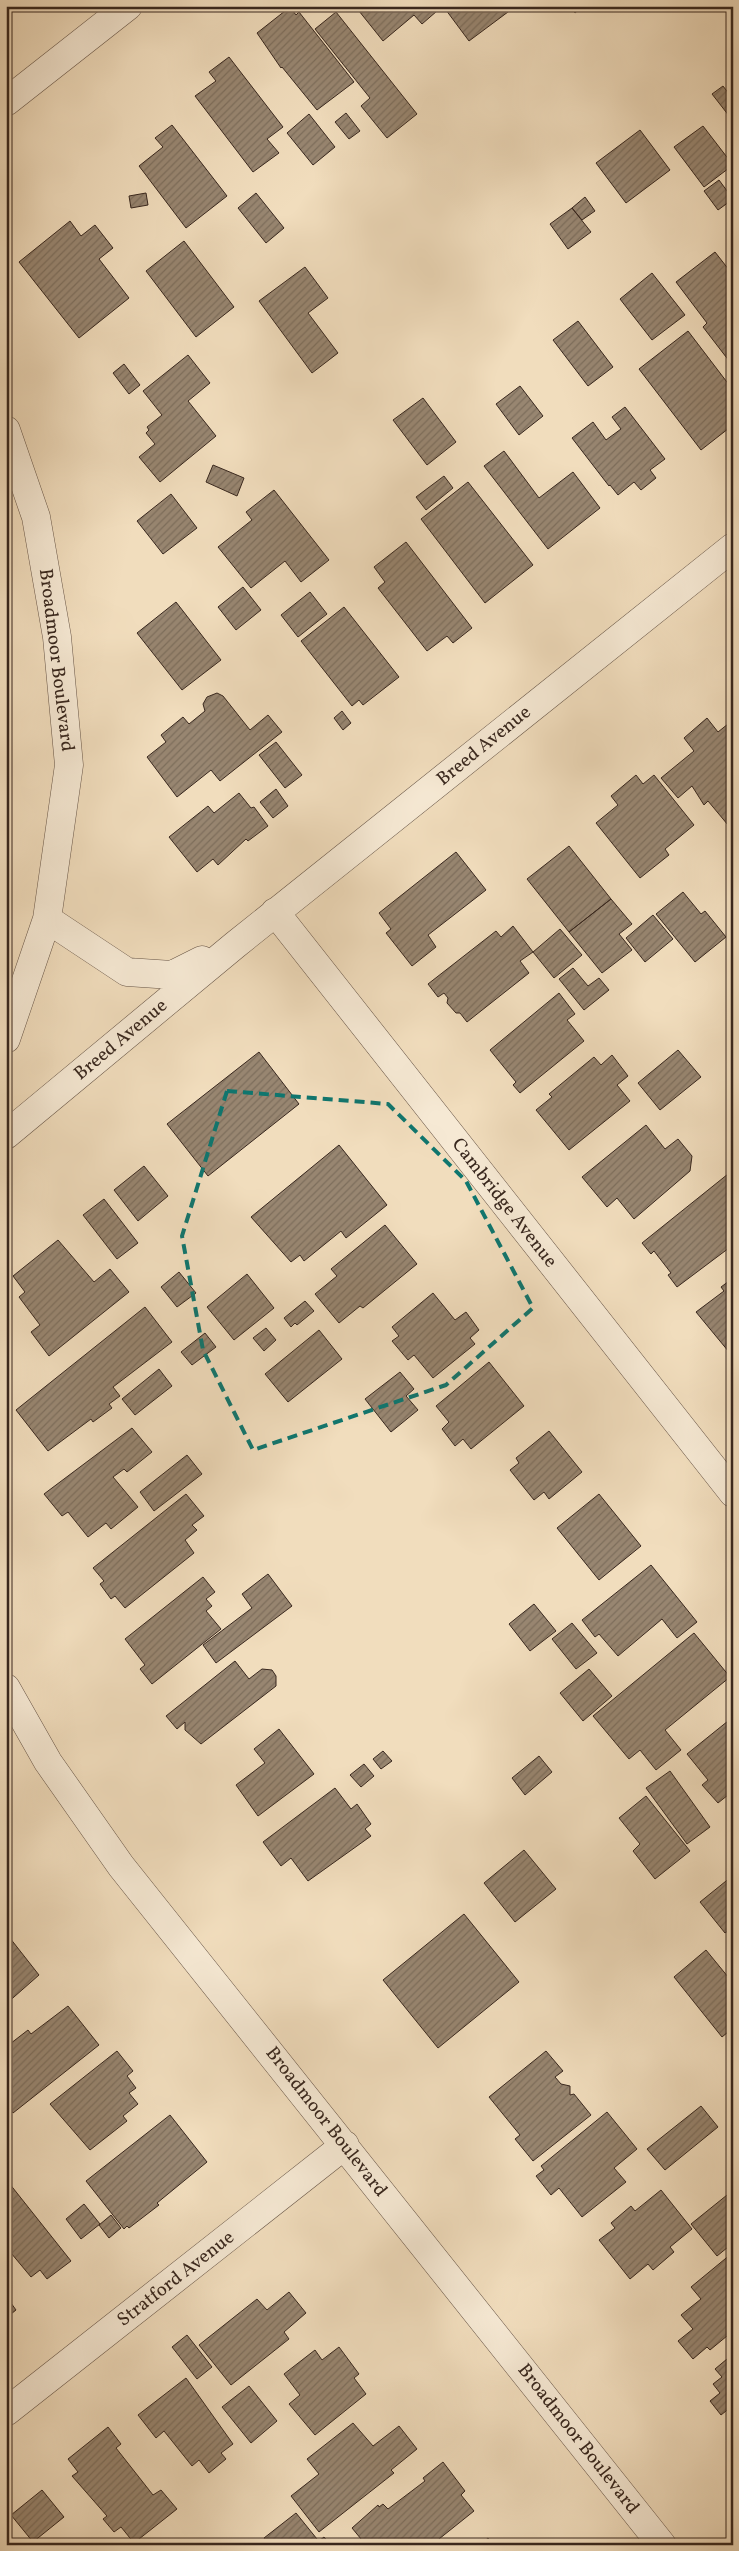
<svg xmlns="http://www.w3.org/2000/svg" width="739" height="2551" font-family="Vollkorn,serif">
<defs>
<pattern id="building-hatch" width="6" height="6" patternUnits="userSpaceOnUse" patternTransform="scale(1.25)"><rect width="6" height="6" fill="#988671"/><path d="M-1 1l2-2M0 6l6-6M5 7l2-2" fill="none" stroke="#7d6e5c"/></pattern>
</defs>
<rect width="100%" height="100%" fill="#f1ddbd"/>
<filter id="stains"><feTurbulence type="fractalNoise" baseFrequency=".004" numOctaves="4"/><feColorMatrix values="0 0 0 0 .2 0 0 0 0 .09 0 0 0 0 .02 0 0 0 .5 -.17"/></filter>
<radialGradient id="worn" r=".72"><stop offset=".6" stop-color="#630" stop-opacity="0"/><stop offset="1" stop-color="#630" stop-opacity=".3"/></radialGradient>
<!-- building -->
<path fill="url(#building-hatch)" stroke="#38271e" d="M355,6H434L437,11L422,24L414,15L383,41Z
M443,6H516L469,41Z
M570,6H583L575,13Z
M290,7L296,15L299,12L354,82L317,110L282,67L281,68L257,33Z
M336,12L417,114L387,138L361,106L370,98L315,29Z
M229,57L283,127L267,139L279,153L253,172L195,96L216,81L209,72Z
M723,86L733,99V121L712,94Z
M346,113L360,131L349,139L335,122Z
M309,114L335,147L313,165L287,133Z
M172,125L227,196L186,228L139,166L163,147L155,138Z
M703,126L733,165L704,187L674,147Z
M640,130L670,170L626,203L596,163Z
M719,180L733,199L718,210L704,191Z
M146,193L148,205L131,208L129,196Z
M256,193L284,228L266,243L238,208Z
M585,197L595,211L582,220L572,208Z
M572,208L591,232L568,249L550,224Z
M70,221L81,236L95,225L113,248L99,259L129,298L79,338L19,262Z
M184,241L234,307L196,337L146,271Z
M715,252L733,275V366L703,327L707,323L676,282Z
M305,267L328,298L308,313L338,353L312,373L259,301Z
M652,273L685,315L652,340L620,299Z
M578,321L613,367L588,386L553,340Z
M688,331L733,390V425L701,450L639,369Z
M188,355L210,383L188,401L216,436L160,482L139,457L155,444L146,433L149,430L147,427L162,415L143,391Z
M124,364L140,385L129,394L113,373Z
M520,386L543,416L519,435L496,404Z
M423,398L456,442L427,465L393,420Z
M625,407L665,459L650,470L656,478L641,490L634,482L618,495L610,485L609,486L572,438L593,422L606,440L621,429L612,417Z
M504,451L539,498L573,472L600,508L548,549L484,466Z
M213,465L244,478L237,496L206,482Z
M444,476L453,488L426,510L416,497Z
M468,482L533,565L485,603L421,519Z
M274,490L329,560L301,582L285,561L251,588L218,547L252,520L246,512Z
M171,494L197,528L163,554L137,521Z
M406,542L472,628L453,643L447,636L427,651L378,588L385,582L374,567Z
M243,587L261,610L236,630L218,607Z
M310,592L327,614L298,637L281,615Z
M176,602L221,660L182,690L137,633Z
M344,607L399,677L363,705L359,700L352,706L301,641Z
M217,693L223,696L250,730L268,715L282,732L220,781L211,770L177,797L147,757L166,742L161,735L183,717L189,724L205,711L203,704L207,697Z
M342,711L351,723L343,730L334,718Z
M707,718L718,732L733,720V831L708,801L704,805L692,786L678,798L661,778L694,751L684,738Z
M276,742L302,775L285,788L259,755Z
M636,775L643,784L654,775L694,825L665,849L669,855L640,878L596,823L618,805L611,796Z
M276,789L288,806L273,818L260,802Z
M239,793L251,808L254,807L268,826L248,841L246,839L218,865L213,859L197,872L169,837L208,806L214,813Z
M569,846L611,899L569,932L527,879Z
M456,852L486,890L428,935L436,947L412,966L386,933L391,929L379,913Z
M683,892L701,914L705,911L726,937L695,962L656,914Z
M611,899L632,924L619,934L632,950L602,973L569,932Z
M653,915L673,939L645,962L626,938Z
M513,926L533,952L520,961L529,973L467,1022L460,1013H456L447,1003L448,998L444,993L438,997L428,984L496,931L501,937Z
M560,929L582,955L554,978L533,952Z
M573,968L588,986L599,978L609,990L584,1010L559,979Z
M559,993L575,1014L567,1020L584,1041L520,1093L513,1085L516,1082L490,1050Z
M678,1050L701,1077L660,1110L638,1083Z
M259,1052L299,1104L208,1176L167,1124Z
M612,1055L628,1076L617,1085L630,1101L569,1150L536,1110L552,1097L549,1094L594,1057L601,1065Z
M646,1125L665,1149L678,1139L692,1156L690,1171L634,1219L617,1198L607,1207L582,1177Z
M339,1145L387,1205L346,1238L341,1231L304,1261L300,1255L291,1262L251,1217Z
M144,1166L168,1196L138,1221L114,1190Z
M733,1170V1245L677,1287L668,1275L671,1273L654,1251L651,1254L642,1243Z
M104,1199L138,1243L117,1259L83,1215Z
M385,1225L417,1264L363,1308L360,1306L339,1323L315,1294L337,1276L331,1269Z
M58,1240L94,1282L110,1269L129,1292L49,1356L31,1332L40,1325L19,1297L25,1292L13,1276Z
M179,1272L196,1293L177,1307L161,1287Z
M247,1274L274,1308L234,1340L207,1307Z
M733,1278V1349L729,1352L696,1312L724,1291L721,1287Z
M433,1293L455,1320L466,1312L479,1330L470,1338L475,1344L433,1378L414,1355L408,1360L392,1341L399,1336L392,1327Z
M305,1301L314,1311L297,1325L295,1323L291,1327L284,1318Z
M145,1307L172,1342L113,1387L120,1396L109,1404L112,1408L93,1422L91,1419L48,1451L16,1410Z
M266,1328L276,1340L264,1351L253,1338Z
M319,1330L342,1359L288,1402L265,1374Z
M205,1333L216,1347L192,1365L181,1352Z
M489,1362L524,1406L471,1449L463,1439L455,1446L442,1429L449,1422L436,1406Z
M159,1369L172,1386L135,1415L122,1399Z
M400,1372L414,1389L406,1396L418,1410L391,1432L365,1399Z
M132,1428L152,1452L127,1472L124,1469L113,1477L138,1507L111,1529L106,1523L88,1537L68,1512L62,1516L44,1494Z
M549,1431L582,1472L549,1499L544,1492L534,1500L510,1470L519,1463L516,1458Z
M187,1455L202,1474L154,1511L140,1492Z
M186,1494L204,1516L192,1525L197,1530L185,1540L194,1553L125,1608L115,1596L111,1599L100,1584L104,1581L93,1568Z
M599,1494L641,1546L599,1580L557,1528Z
M651,1565L697,1622L677,1638L662,1619L618,1656L599,1634L595,1637L582,1620Z
M268,1574L292,1606L216,1663L203,1645L252,1608L242,1594Z
M203,1577L215,1592L206,1599L212,1606L206,1611L221,1629L152,1684L140,1669L145,1665L125,1639Z
M534,1604L556,1631L530,1651L509,1624Z
M572,1623L597,1653L576,1669L552,1639Z
M694,1633L730,1677L665,1730L681,1750L656,1770L640,1750L629,1759L593,1716Z
M235,1661L249,1679L262,1669L272,1670L276,1676V1686L201,1744L185,1730V1722L177,1729L166,1716Z
M589,1669L612,1696L583,1721L560,1693Z
M733,1717V1791L718,1803L702,1785L708,1780L687,1754Z
M279,1729L314,1774L258,1816L236,1785L265,1763L254,1749Z
M383,1751L392,1761L381,1769L373,1759Z
M539,1756L552,1772L525,1795L512,1778Z
M364,1764L374,1776L361,1787L350,1775Z
M670,1771L710,1827L687,1844L646,1788Z
M335,1788L351,1809L357,1804L371,1824L365,1829L371,1836L308,1881L291,1858L281,1866L263,1842Z
M646,1796L690,1851L655,1879L633,1851L640,1844L619,1818Z
M524,1850L556,1889L515,1922L484,1883Z
M731,1877L733,1880V1927L725,1933L700,1902Z
M464,1914L519,1982L438,2048L383,1980Z
M6,1933L39,1975L6,2004Z
M706,1950L733,1983V2028L722,2037L674,1977Z
M68,2006L99,2045L13,2113L6,2104V2047L28,2030L31,2034Z
M117,2051L133,2071L127,2076L136,2088L129,2093L138,2104L123,2116L127,2121L90,2150L50,2104Z
M546,2051L563,2071L555,2077L561,2084L570,2086V2095L574,2094L591,2115L533,2161L515,2139L520,2135L489,2097Z
M701,2106L718,2127L665,2170L647,2149Z
M607,2112L637,2149L614,2168L626,2182L582,2217L559,2188L551,2195L536,2176L544,2170L541,2166Z
M170,2115L207,2162L157,2203L159,2205L129,2228L127,2226L124,2229L86,2181Z
M9,2183L71,2261L47,2279L40,2270L31,2277L6,2247V2185Z
M661,2190L692,2229L670,2247L674,2252L653,2270L648,2264L630,2279L599,2240L615,2228L611,2223L631,2206L635,2211Z
M732,2191L733,2243L717,2256L691,2224Z
M84,2204L100,2224L81,2239L66,2219Z
M111,2215L121,2228L109,2238L99,2225Z
M731,2254L733,2331L710,2350L707,2347L693,2359L678,2341L693,2329L681,2315L701,2299L691,2287Z
M289,2292L306,2313L284,2332L289,2339L231,2385L199,2345L257,2299L267,2310Z
M6,2296L16,2310L6,2318Z
M187,2335L212,2367L197,2379L172,2347Z
M339,2347L359,2374L354,2378L366,2394L315,2435L289,2404L300,2395L284,2374L315,2350L322,2360Z
M733,2354V2409L731,2407L721,2415L710,2401L720,2393L713,2384L722,2377L715,2369Z
M186,2378L233,2444L221,2453L226,2459L209,2473L199,2460L192,2466L164,2431L156,2438L138,2415Z
M249,2386L277,2421L251,2443L222,2407Z
M353,2423L373,2446L399,2426L417,2449L391,2470L394,2473L319,2532L291,2496L319,2474L307,2459Z
M108,2427L121,2444L116,2448L153,2495L161,2490L177,2509L134,2543L121,2527L114,2532L103,2519L107,2516L72,2476L78,2472L68,2459Z
M443,2462L465,2491L461,2495L474,2511L439,2539L441,2543L439,2545H387L383,2539L376,2545H366L352,2528L378,2505L379,2507L383,2504L388,2509L425,2481L423,2478Z
M42,2490L64,2517L33,2542L11,2515Z
M296,2513L317,2539L310,2545H269L264,2538Z
M6,2533L15,2545H6Z
M324,2537L331,2545H314Z
M488,2538L494,2545H480Z"/>
<g fill="none" stroke-linecap="round" stroke-linejoin="round">
<!-- minor casing -->
<g stroke="#665446" stroke-width="29">
<path id="minor" d="M6,102L128,6
M6,430L36,517L57,637L69,765L47,919L6,1039
M275,912L733,1493
M47,919L127,972L172,975L202,960
M6,1135L235,945L733,547
M6,1688L48,1762L121,1866L662,2545
M6,2412L345,2145"/>
</g>
<!-- minor -->
<use href="#minor" stroke="#f6e9d4" stroke-width="28"/>
</g>
<!-- marked area -->
<path fill="none" stroke="#0f766e" stroke-width="4" stroke-dasharray="10 6" stroke-linejoin="round" d="M227,1091L388,1104L466,1181L533,1308L446,1385L253,1450L203,1350L182,1236Z"/>
<g text-anchor="middle" dominant-baseline="central" stroke-width="4" stroke-linejoin="round" paint-order="stroke">
<!-- street labels -->
<g font-size="19" fill="#38271e" stroke="#f6e9d4">
<text transform="translate(56 660) rotate(83)">Broadmoor Boulevard</text>
<text transform="translate(484 746) rotate(-39)">Breed Avenue</text>
<text transform="translate(121 1040) rotate(-40)">Breed Avenue</text>
<text transform="translate(504 1203) rotate(52)">Cambridge Avenue</text>
<text transform="translate(326 2122) rotate(52)">Broadmoor Boulevard</text>
<text transform="translate(176 2279) rotate(-38)">Stratford Avenue</text>
<text transform="translate(578 2439) rotate(52)">Broadmoor Boulevard</text>
</g>
</g>
<!-- margin -->
<rect width="739" height="2551" fill="none" stroke="#f1ddbd" stroke-width="25"/>
<rect x="8" y="8" width="724" height="2536" fill="none" stroke="#38271e" stroke-width="2.5"/>
<rect x="12" y="12" width="714" height="2526" fill="none" stroke="#38271e"/>
<rect width="100%" height="100%" filter="url(#stains)"/>
<rect width="100%" height="100%" fill="url(#worn)"/>
</svg>
